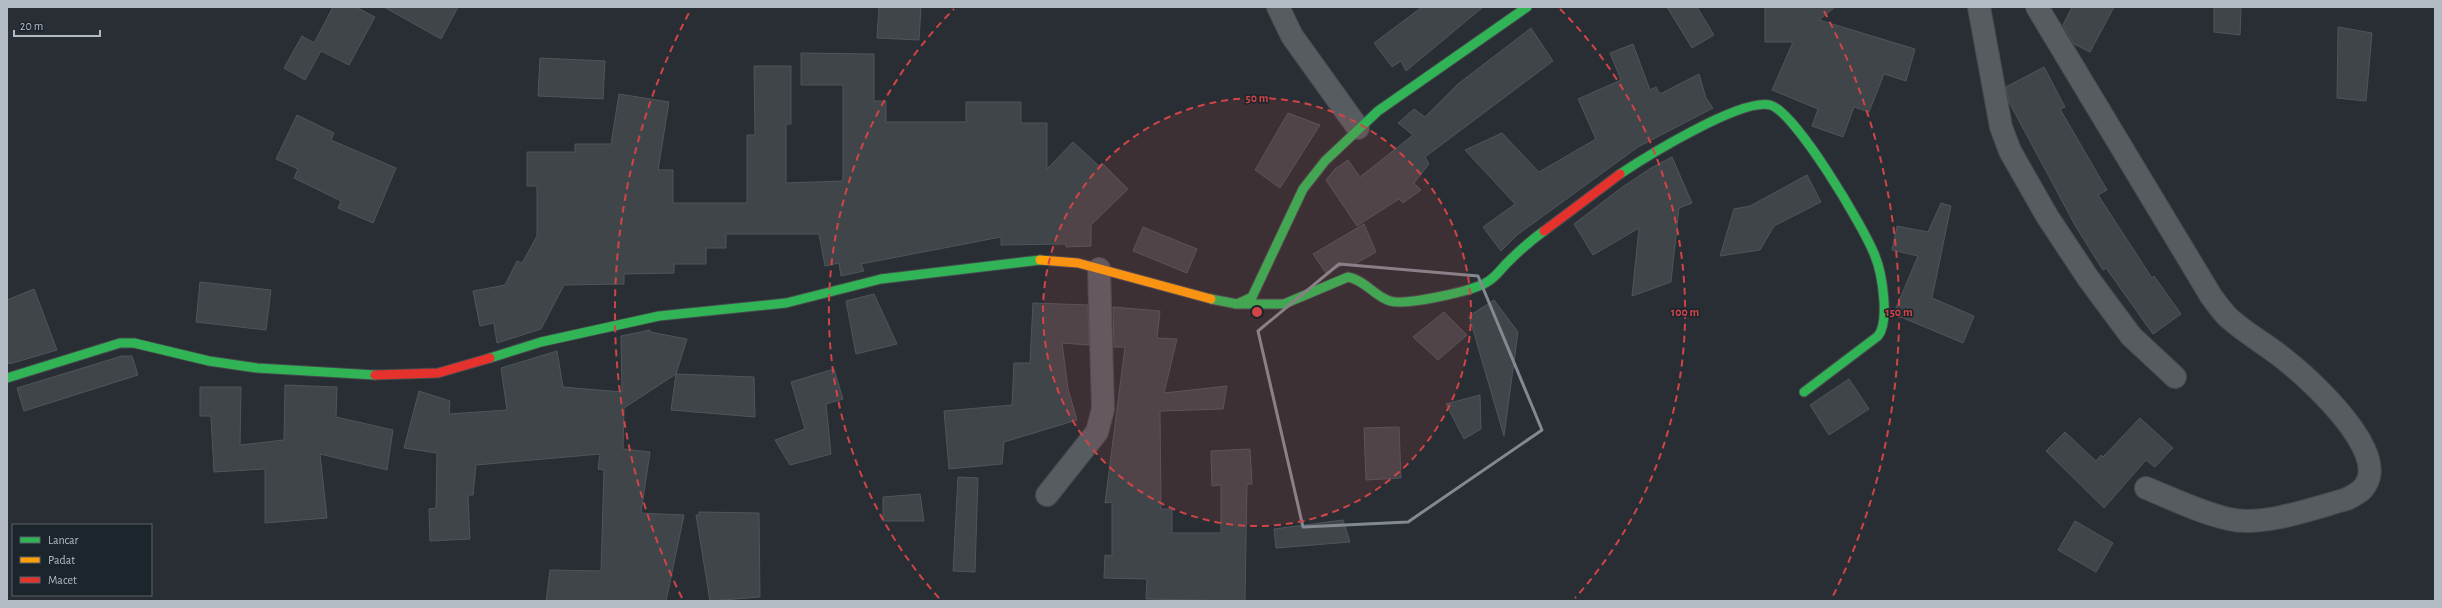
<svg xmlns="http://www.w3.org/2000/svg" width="2442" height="608" font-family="'Alegreya Sans',sans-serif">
<rect width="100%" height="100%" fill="#282e33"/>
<!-- building -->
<path fill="#404549" stroke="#4f555b" d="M333,7H356L375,17L349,65L321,51L305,80L284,68L302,36L314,43Z
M384,7H458L441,39Z
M879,7H921L919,40L877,38Z
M1422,7H1483L1406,71L1401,61L1392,67L1374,43Z
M1667,7H1697L1714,35L1692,48Z
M1765,7H1835L1819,20L1915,49L1906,81L1884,74L1869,112L1854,107L1843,137L1812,126L1818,109L1772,90L1793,42H1765Z
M2072,7H2114L2090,52L2074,44L2063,25Z
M2214,7H2241L2240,35L2214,32Z
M2338,27L2372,33L2366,101L2337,98Z
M1531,28L1553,61L1425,157L1429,164L1414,183L1421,190L1403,203L1399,199L1357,226L1326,180L1335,169L1348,160L1360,177L1413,135L1398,123L1414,109L1425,117L1458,84Z
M1633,44L1650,90L1656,87L1660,94L1699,74L1706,98L1713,108L1638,147L1517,235L1501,251L1483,227L1515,204L1465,150L1502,133L1539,172L1596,139L1578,99L1621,80L1610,53Z
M801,53L874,54V101H886V122H966V102H1021V123H1047V169L1073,142L1099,166L1102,163L1128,189L1091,225V246L1066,247V244L1001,245V237L861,264L864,271L841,276L839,263L825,266L819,234H726V248H706V264H674V273L624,274V284L564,285L541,329L497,343L494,323L480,326L473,291L505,285L517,261L522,263L537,236V186H527V152H575V144H611L619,94L669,102L658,170H673V203H747V135H755L754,66H791V124H786V183L843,181V85H801Z
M540,58L605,61L603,99L538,96Z
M2044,67L2065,107L2060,109L2107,190L2098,195L2152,278L2154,276L2181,314L2153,334L2106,268L2103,270L2076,227L2009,102L2006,87Z
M1288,113L1320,125L1280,188L1255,170Z
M297,115L334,133L331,140L396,168L373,223L338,208L341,201L294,178L298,169L276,159Z
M1672,157L1692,203L1679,208L1671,282L1632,296L1639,228L1593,255L1574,224L1621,188L1651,168Z
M1807,175L1821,202L1774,226L1760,250L1720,256L1734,209L1750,206Z
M1941,203L1951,206L1932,298L1974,316L1963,343L1896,315V308L1918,256L1892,250L1897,226L1928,232Z
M1364,224L1376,252L1353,265H1343L1326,273L1313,254Z
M1143,227L1197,249L1187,273L1133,251Z
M200,282L271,290L266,330L196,322Z
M34,289L57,350L9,364L7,358V300Z
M874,294L897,344L856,354L846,301Z
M1494,300L1518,332L1504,436L1469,316Z
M1033,303L1088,305L1089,345L1062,343L1068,389L1077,420L1004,442L1002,464L949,469L944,411L1012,405L1014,363H1030Z
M1113,307L1160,311L1157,338L1177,339L1164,393L1227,386L1223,409L1160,411L1161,509H1172V533H1221V485L1212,486L1211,451L1250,449L1252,484H1247L1245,601L1146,599L1147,579L1104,578L1105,555L1112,556V502L1105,503L1125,347H1114Z
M1444,312L1467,335L1438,360L1413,337Z
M650,330V332L687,339L676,374L624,408L623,449L650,452L641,513L684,515L666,601H546L550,570L601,571L604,470L598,469L600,454L476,465L473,495H468L470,539L430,541L429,509L436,508L437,453L404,448L419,391L450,401L449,414L507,410L501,368L557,351L563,387L622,392L621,336Z
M122,356H132L138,375L24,411L17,388Z
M834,369L843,399L826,404L831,454L790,465L775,440L805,429L791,382Z
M676,374L754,377L755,417L671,410Z
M1849,379L1869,409L1829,435L1810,405Z
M285,385L337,387L336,417L393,430L387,470L320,454L327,518L265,523V469L214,472L211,416H200V387H241L240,445L284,440Z
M1480,395L1481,429L1464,439L1446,404Z
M2140,418L2173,448L2155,467L2146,460L2104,508L2046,451L2065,432L2096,461L2101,455L2103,457Z
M1399,427L1401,478L1366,480L1364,428Z
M958,477L978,478L975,572L953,571Z
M920,494L924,521H883V497Z
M699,512L759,513L760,597L710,601L696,515H699Z
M1343,520L1350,542L1276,548L1274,529Z
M2075,521L2113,543L2096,572L2058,550Z"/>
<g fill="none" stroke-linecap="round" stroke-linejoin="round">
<!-- street casing -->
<g stroke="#464a4e" stroke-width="24">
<path id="street" d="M1278,7L1292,36L1358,128
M1979,7L2001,127L2010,151L2047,216L2088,278L2131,336L2175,377
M2037,7L2211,296C2217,304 2223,313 2230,319C2249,336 2271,347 2289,363C2313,382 2387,451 2366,484C2362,492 2354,495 2347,499C2314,508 2263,527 2229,519C2201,513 2173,499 2146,488
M1047,495L1097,432L1103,409L1099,269"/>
</g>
<!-- fast casing -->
<g stroke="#464a4e" stroke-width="11">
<path id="fast" d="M1620,174C1647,156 1741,98 1770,105C1795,111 1865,229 1875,256C1882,273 1890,321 1878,336L1804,392
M1211,299L1237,304L1252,297L1303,189L1325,161L1378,111L1527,7
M1235,304H1284L1348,277C1365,280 1374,296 1390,301C1405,306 1473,291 1487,282C1495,278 1501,269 1507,263C1519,251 1530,241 1544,231
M490,358L541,342L659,316L786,303L881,279L1040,260
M7,378L120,343H134L209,361L257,368L375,375"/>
</g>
<!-- slow casing -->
<g stroke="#464a4e" stroke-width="11">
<path id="slow" d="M1040,260L1078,263L1211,299"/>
</g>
<!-- jam casing -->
<g stroke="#464a4e" stroke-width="11">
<path id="jam" d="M1544,231L1620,174
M375,375L438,373L490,358"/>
</g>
<!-- street -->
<use href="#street" stroke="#575c61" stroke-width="22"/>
<!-- fast -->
<use href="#fast" stroke="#30b455" stroke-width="9"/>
<!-- slow -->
<use href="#slow" stroke="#ff9f0a" stroke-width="9"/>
<!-- jam -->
<use href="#jam" stroke="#e5322d" stroke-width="9"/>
</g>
<!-- marked area -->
<path fill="none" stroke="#828991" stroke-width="3" stroke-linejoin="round" d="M1339,264L1478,276L1542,430L1408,522L1303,527L1258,331Z"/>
<!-- distance rings -->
<circle cx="1257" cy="312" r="214" fill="#cf4547" fill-opacity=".12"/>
<g fill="none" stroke="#cf4547" stroke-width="2" stroke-dasharray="7 5">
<circle cx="1257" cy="312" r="214"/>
<path d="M939 598A428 428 0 0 1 954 9M1560 9A428 428 0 0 1 1575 598"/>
<path d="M682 598A642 642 0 0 1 690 11M1824 11A642 642 0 0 1 1832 598"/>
</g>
<circle cx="1257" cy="312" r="6" fill="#cf4547" stroke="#1c242c" stroke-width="2"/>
<g font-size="12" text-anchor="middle" font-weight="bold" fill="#cf4547" stroke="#1c242c" stroke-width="3" stroke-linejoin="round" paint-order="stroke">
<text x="1257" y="102">50 m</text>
<text x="1685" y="316">100 m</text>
<text x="1899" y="316">150 m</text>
</g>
<!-- border -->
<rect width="2442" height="608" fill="none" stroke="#b2bac4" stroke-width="16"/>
<!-- legend -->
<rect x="12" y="524" width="140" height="72" fill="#1c242c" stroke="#586069"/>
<rect x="20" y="537" width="20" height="6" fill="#30b455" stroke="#586069"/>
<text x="48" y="544" font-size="12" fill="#b2bac4">Lancar</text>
<rect x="20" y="557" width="20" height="6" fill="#ff9f0a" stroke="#586069"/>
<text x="48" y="564" font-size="12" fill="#b2bac4">Padat</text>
<rect x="20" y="577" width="20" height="6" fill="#e5322d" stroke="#586069"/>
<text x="48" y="584" font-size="12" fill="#b2bac4">Macet</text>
<!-- scale -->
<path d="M14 30v6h86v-6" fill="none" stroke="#b2bac4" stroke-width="2"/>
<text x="20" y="30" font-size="12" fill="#b2bac4" stroke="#1c242c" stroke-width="3" paint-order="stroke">20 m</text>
</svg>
